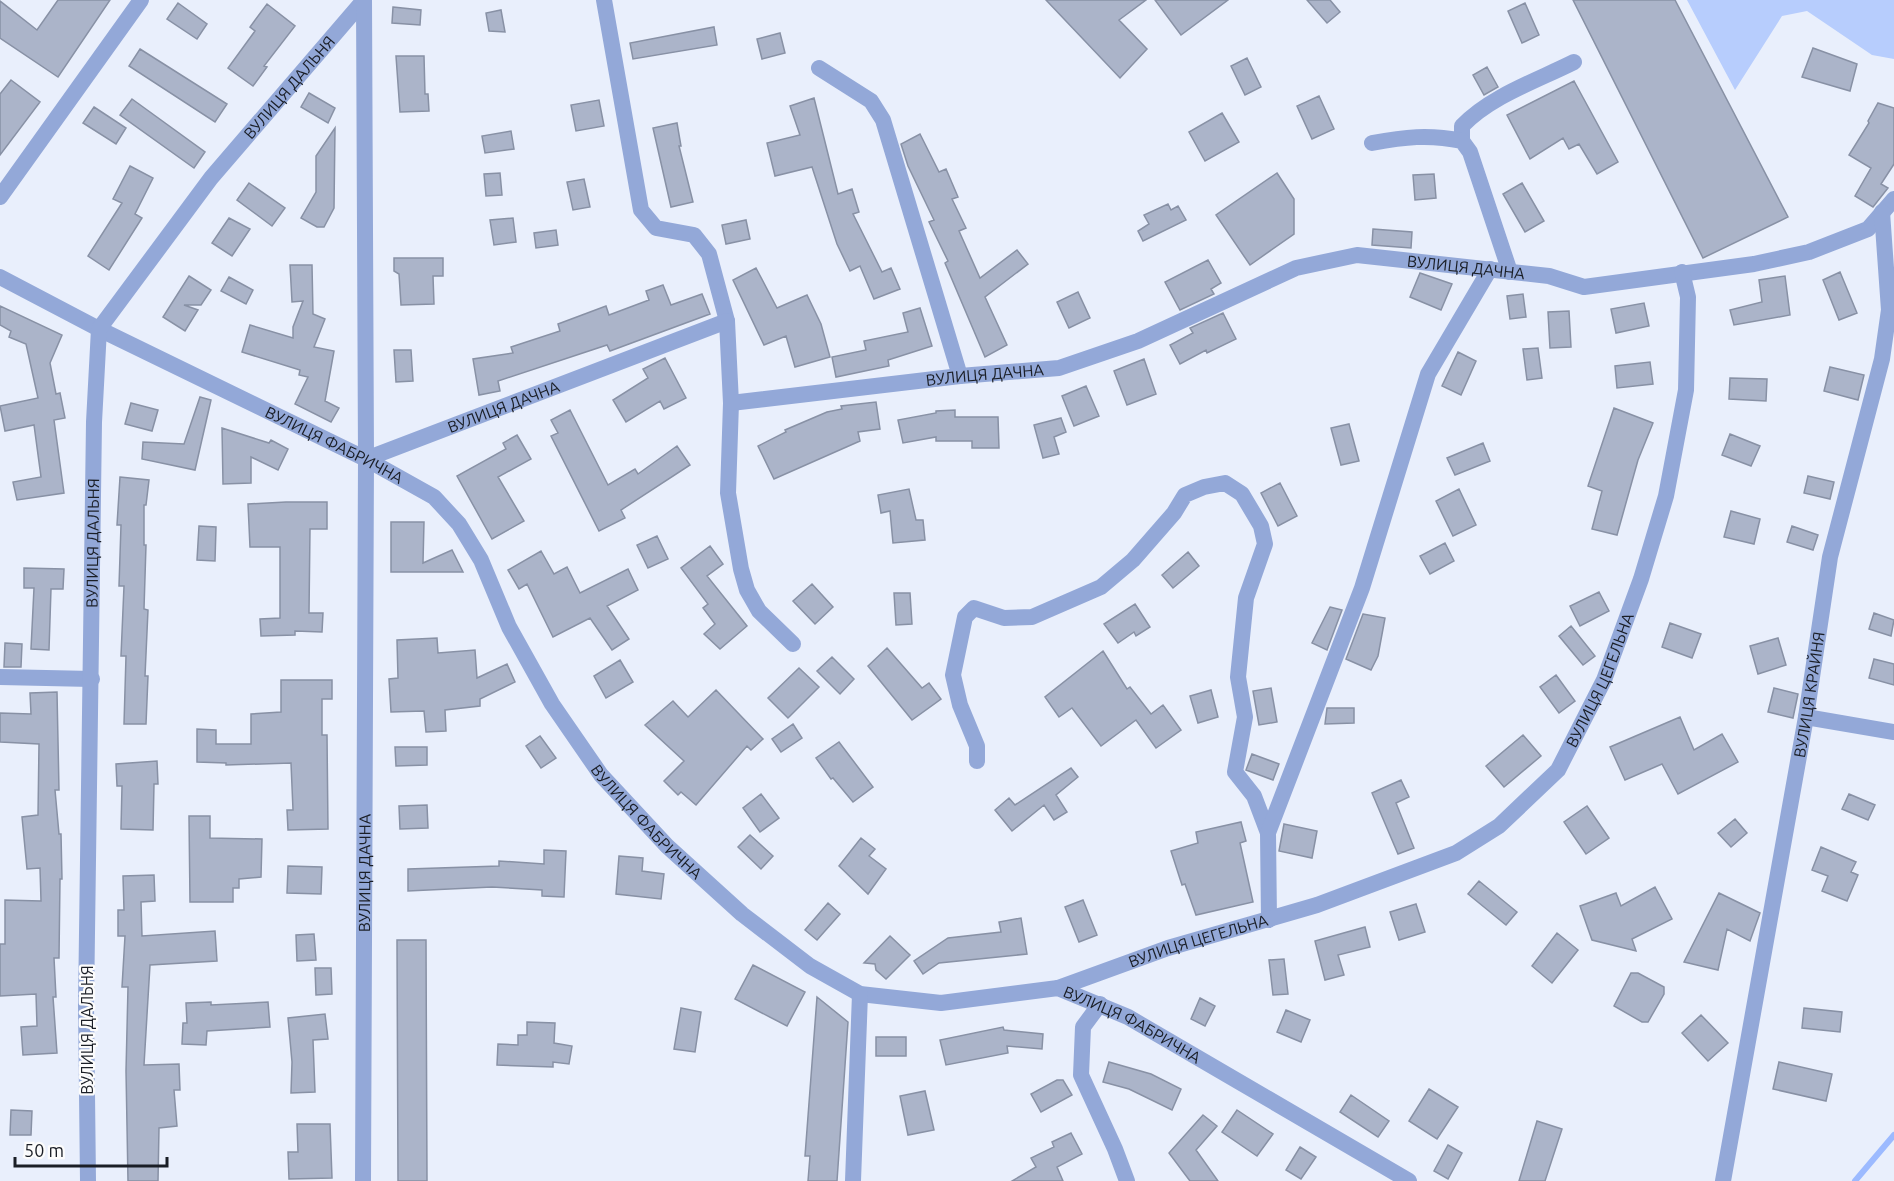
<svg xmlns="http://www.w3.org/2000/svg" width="1894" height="1181" font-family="Ubuntu,sans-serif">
<rect width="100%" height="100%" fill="#e9effc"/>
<!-- green -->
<path fill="#b7cdfd" d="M1687,0H1894V59L1872,55L1807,11L1782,16L1735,90Z"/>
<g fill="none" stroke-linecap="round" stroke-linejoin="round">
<!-- stream -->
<path stroke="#9cbaff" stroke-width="6" d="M1855,1181L1894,1135"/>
</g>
<!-- building -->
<path fill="#abb4c9" stroke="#8891a5" stroke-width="1.5" d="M58,0H110L58,77L0,38V1L37,30Z
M1046,0H1146L1119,20L1147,49L1120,78Z
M1155,0H1228L1181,35Z
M1307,0H1330L1340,12L1327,23Z
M1573,0H1675L1788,217L1703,258Z
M178,3L207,24L197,39L167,19Z
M1525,3L1539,35L1522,43L1508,11Z
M267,4L295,26L264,66L267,67L253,86L228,68L255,31L250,27Z
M393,7L421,10L420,25L392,23Z
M501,10L505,32L489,31L486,13Z
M714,27L717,45L633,59L630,43Z
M780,33L785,53L762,59L757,39Z
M1813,48L1857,64L1850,91L1802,77Z
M140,49L227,104L215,122L129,66Z
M396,56H424L425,94H428L429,111L400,112Z
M1247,58L1261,87L1245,95L1231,66Z
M1487,67L1498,87L1484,95L1473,75Z
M11,80L40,102L0,155V94Z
M1574,81L1618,162L1597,174L1579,144L1569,149L1563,138L1530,159L1507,115Z
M309,93L335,108L328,123L301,107Z
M1319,96L1334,129L1312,139L1297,106Z
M814,98L838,194L852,189L859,212L853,214L882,272L891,268L900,289L874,299L860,266L850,271L837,244L812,167L775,176L767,143L800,135L790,106Z
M132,99L205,152L194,168L120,115Z
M599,100L604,126L576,131L571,105Z
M1878,103L1894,108V164L1881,184L1888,188L1873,207L1855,196L1871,168L1849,155L1869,123L1868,121Z
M94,107L126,128L116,144L83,123Z
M1222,113L1239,142L1205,161L1189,132Z
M677,123L681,146H679L693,202L671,207L653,128Z
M335,128L334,208L324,227H317L301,218L316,192V156Z
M511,131L514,149L485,153L482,136Z
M920,134L939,172L946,169L958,197L952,199L966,228L959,231L980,278L1017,250L1028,264L985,297L1007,345L985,357L945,263L948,261L929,222L934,220L908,166L901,144Z
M130,166L153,178L135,214L142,218L109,270L88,256L122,203L113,199Z
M500,173L502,195L486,196L484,174Z
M1277,173L1294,199V234L1250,265L1216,215Z
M1434,174L1436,198L1415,200L1413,175Z
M584,179L590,207L573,210L567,182Z
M249,183L285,208L272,226L237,200Z
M1522,183L1544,221L1525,232L1503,194Z
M1168,204L1171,210L1178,206L1186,220L1143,241L1138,231L1149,224L1144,215Z
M229,218L250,229L232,256L212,243Z
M513,218L516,242L494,245L490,220Z
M746,220L750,239L726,244L722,225Z
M1373,229L1412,232L1411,248L1372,245Z
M556,230L558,245L536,248L534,233Z
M394,258H443V276H433L434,304L401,305L399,274L394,271Z
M1208,260L1221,283L1211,289L1214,294L1180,310L1165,282Z
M290,265H312L313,314L325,319L314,347L334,351L325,401L339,408L331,422L295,404L308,377L299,375L300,370L242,352L250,325L293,338V327L303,301L292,302Z
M756,268L777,308L807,295L821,324L830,357L795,367L786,336L764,345L733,280Z
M1840,272L1857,313L1839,320L1823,280Z
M1420,273L1452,284L1441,310L1410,297Z
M189,276L211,290L201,305H184L198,310L185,331L163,317Z
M1785,276L1790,315L1734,325L1730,310L1762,302L1759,280Z
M229,277L253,290L246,304L221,291Z
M663,285L671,305L702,294L710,314L610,351L607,345L498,381L500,391L479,395L473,359L513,353L511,347L560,331L558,324L606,306L609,315L649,300L646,291Z
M1078,292L1090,318L1069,328L1057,302Z
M1523,294L1526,317L1510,319L1507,296Z
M1644,303L1649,326L1616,333L1611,309Z
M0,306L62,335L50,363L56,394L60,393L65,418L54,420L64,493L17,500L13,482L41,477L34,425L5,431L0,406L38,398L26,344L9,337L11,331L0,325Z
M920,308L932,346L888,360L889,366L836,377L832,357L866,350L864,341L908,332L903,313Z
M1569,311L1571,347L1550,348L1548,312Z
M1223,313L1236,339L1207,353L1206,350L1180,364L1170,345L1193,333L1190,328Z
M1538,348L1542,378L1527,380L1523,349Z
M394,350H411L413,381L396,382Z
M1458,352L1476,361L1461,395L1442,386Z
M665,358L686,398L664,409L660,401L626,422L613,400L648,378L643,369Z
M1144,359L1156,394L1127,405L1114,371Z
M1650,362L1653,384L1617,388L1615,366Z
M1830,367L1864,375L1858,400L1824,391Z
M1730,378L1767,379L1766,401L1729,399Z
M1086,386L1099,416L1074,426L1062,396Z
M200,397L211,400L195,470L142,459L143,442L184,444Z
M876,402L880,429L858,432L860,441L774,479L758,446L786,432L785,430L827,412L842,409L841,406Z
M131,403L158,410L152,431L125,424Z
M1614,408L1653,423L1638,460L1617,535L1592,529L1602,491L1588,486Z
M570,410L608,485L635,469L638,474L677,446L690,465L621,510L625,518L599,531L551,436L558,433L551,420Z
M955,410V417H998L999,448H972V441H936V437L903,443L898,420L936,413V411Z
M1061,418L1066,432L1054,437L1059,454L1043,458L1034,425Z
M1349,424L1359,461L1341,465L1331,428Z
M222,428L269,443L271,440L288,449L278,470L251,457V483L223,484Z
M1730,434L1760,446L1751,466L1722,455Z
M517,435L531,459L498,477L524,521L492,539L457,476L506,449L503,443Z
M1483,443L1490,461L1455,475L1447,458Z
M1808,476L1834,482L1830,499L1804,493Z
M120,477L149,480L146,505H144V545H146L144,609L148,610L145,676H148L146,724H124L126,656H121L124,586H119L121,525H117Z
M1280,483L1297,516L1278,526L1261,493Z
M909,489L916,520H923L925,540L893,543L890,511L881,513L878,495Z
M1459,489L1476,525L1453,536L1436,501Z
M286,502H327V529H310L309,613H323L322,632L295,631V635L261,636L260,619L280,618V547H250L248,504Z
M1731,511L1760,519L1754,544L1724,537Z
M391,522H424L423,563L452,550L463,572H391Z
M199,526L216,527L215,561L197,560Z
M1792,526L1818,535L1813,550L1787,542Z
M657,536L668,559L648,568L637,545Z
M1445,543L1454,561L1430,574L1420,556Z
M710,546L723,564L707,576L747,626L720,649L704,634L715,624L703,608L708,604L681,568Z
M541,551L554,574L567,567L580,593L628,569L638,590L607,606L629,639L612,650L590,618L553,637L527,584L519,589L508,570Z
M1188,552L1199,566L1173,588L1162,575Z
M24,568L64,569L63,589H51L49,650L31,649L34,588H24Z
M812,584L833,607L815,624L793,601Z
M1599,592L1609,611L1580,626L1570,606Z
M894,593H910L912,624L896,625Z
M1135,604L1150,627L1136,636L1134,632L1118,643L1104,624Z
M1330,607L1342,610L1327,650L1312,643Z
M1874,613L1894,620L1891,636L1869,629Z
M1363,614L1385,618L1378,656L1371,670L1346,659Z
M1670,623L1701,634L1692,658L1662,647Z
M1571,626L1595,656L1583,665L1559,636Z
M437,638L438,653L475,650L477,678L507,664L515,682L480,699V706L445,710L446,731L426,732L424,711L391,712L389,679L398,678L397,640Z
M1778,638L1786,665L1758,674L1750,646Z
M5,643L22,644L21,667H4Z
M887,648L922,688L929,683L941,699L912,720L868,666Z
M1103,651L1127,689L1130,687L1151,714L1163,705L1181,730L1156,748L1136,720L1101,746L1072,708L1059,717L1045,697Z
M832,657L854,679L840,694L817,671Z
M1874,659L1894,664V685L1869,678Z
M620,660L633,682L606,698L594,676Z
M799,668L819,687L788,718L768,698Z
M1556,675L1575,701L1559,713L1540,687Z
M281,680H332V699H322V735H327L328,829L288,830L287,810H293L291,763L226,765V763L197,762V729L216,730V744H251V714L281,712Z
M1271,688L1277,722L1259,725L1253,691Z
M1774,688L1798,694L1793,718L1768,712Z
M716,690L763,739L751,750L747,746L696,805L681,792L678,795L664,781L684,761L645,725L673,701L688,717Z
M1211,690L1218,717L1198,723L1190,696Z
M57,692L59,790H55L59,834H61L62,879H60L59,958H54L56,997H53L57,1053L23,1055L21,1027L37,1026L36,994L0,996V944H5V900L41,901L40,868L27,869L22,817L38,815L39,744L0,742V713L31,714L30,693Z
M1327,708H1354V723L1325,724Z
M1680,717L1694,750L1722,734L1738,762L1678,794L1662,764L1625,780L1610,747Z
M793,724L802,738L781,752L772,739Z
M1523,735L1541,756L1504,787L1486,766Z
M540,736L556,758L541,768L526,746Z
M839,742L873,787L853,802L833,778L831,779L816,758Z
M395,747H427V765L396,766Z
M1252,754L1279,764L1273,780L1246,770Z
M157,761L158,784H154L153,830L121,829L122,786H117L116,764Z
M1071,768L1078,777L1056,795L1067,812L1054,820L1044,805L1012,831L995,810L1009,798L1015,805Z
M1401,780L1409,797L1396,803L1414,848L1398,854L1372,793Z
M761,794L779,818L760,832L743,808Z
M1849,794L1875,805L1868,820L1842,809Z
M427,805L428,828L400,829L399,806Z
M1587,806L1609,838L1586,854L1564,822Z
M189,816H210V838L262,839L261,877L239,879V888H233V902H190Z
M1735,819L1747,833L1731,847L1718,833Z
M1241,822L1246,841L1240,843L1253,902L1196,915L1185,884L1182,885L1171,851L1198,843L1196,832Z
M1284,824L1317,831L1312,858L1279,851Z
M750,835L773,856L761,869L738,847Z
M861,838L875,849L869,856L886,869L868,894L839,866Z
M1821,847L1856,862L1851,872L1858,875L1847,901L1822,891L1828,876L1812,870Z
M544,850L566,851L564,897L542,896V890L492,887L408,891V869L499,866V861L544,864Z
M619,856L643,858L642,871L664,874L661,899L616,894Z
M288,866L322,867L321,894L287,893Z
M154,875L155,901L141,902L142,936L215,931L217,961L150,965L144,1065L179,1064L180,1090H174L177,1126L159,1128L158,1181H128L126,1071L128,987H122L125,936H118V910H124L123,876Z
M1479,881L1517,912L1506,925L1468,894Z
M1655,887L1672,919L1632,939L1636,951L1592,940L1580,906L1616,893L1621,906Z
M1719,893L1760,913L1750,941L1727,929L1718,970L1684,962Z
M1083,900L1097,935L1079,942L1065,907Z
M828,903L840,914L817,940L805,930Z
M1416,904L1425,932L1399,940L1390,912Z
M1021,918L1027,954L939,963L923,974L914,961L948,938L1001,932L999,922Z
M1365,927L1370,947L1338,955L1344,975L1325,980L1315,941Z
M1557,933L1578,950L1552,983L1532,966Z
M314,934L316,960L297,961L296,935Z
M890,936L910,955L886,979L876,970L875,964L864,963Z
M397,940H426L427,1181H398Z
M1284,959L1288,994L1273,995L1269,960Z
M753,965L805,992L787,1026L735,999Z
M315,968H331L332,994L316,995Z
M1631,973H1638L1664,987V994L1648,1022H1642L1614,1006Z
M817,997L848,1022L837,1181H808L810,1156H805Z
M1200,998L1215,1006L1205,1026L1191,1019Z
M211,1002V1005L268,1002L270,1027L207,1031L206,1045L182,1044L183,1023H187L186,1003Z
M681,1008L701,1012L695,1052L674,1049Z
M1804,1008L1842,1012L1840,1032L1802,1028Z
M1286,1010L1310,1020L1301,1042L1277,1032Z
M325,1014L328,1039L313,1040L315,1092L291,1093L292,1062L288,1018Z
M1701,1015L1728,1043L1708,1061L1682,1033Z
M527,1022L555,1023L554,1043L572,1046L569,1064L553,1062V1067L497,1065L498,1044L518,1045V1035H527Z
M1003,1027L1004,1030L1043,1034L1042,1049L1007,1046L1008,1053L946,1065L940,1040Z
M876,1037H906V1056H876Z
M1109,1062L1151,1074L1181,1089L1172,1110L1129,1089L1103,1082Z
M1779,1062L1832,1074L1826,1101L1773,1089Z
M1057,1080H1063L1072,1095L1041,1112L1031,1094Z
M1429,1089L1458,1107L1437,1139L1409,1121Z
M925,1091L934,1130L908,1135L900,1096Z
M1351,1095L1389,1121L1378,1137L1340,1112Z
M11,1110L32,1111L31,1135H10Z
M1237,1110L1273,1134L1257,1156L1222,1132Z
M1203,1115L1217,1126L1196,1150L1218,1181H1190L1169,1153Z
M1537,1121L1562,1129L1545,1181H1519Z
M297,1124H330L332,1178L289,1179L288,1152H298Z
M1071,1133L1082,1154L1057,1167L1063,1181H1012L1036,1167L1031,1158L1054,1147L1052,1142Z
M1448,1145L1462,1153L1448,1179L1434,1171Z
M1300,1147L1316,1157L1301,1179L1286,1170Z"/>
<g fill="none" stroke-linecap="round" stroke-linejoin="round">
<!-- minor -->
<g stroke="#93a8d8" stroke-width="16">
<path d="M604,0L641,210L656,228L694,235L709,254L727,321"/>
<path d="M819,68L871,101L883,120L960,376"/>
<path d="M1462,141V126C1491,96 1536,81 1574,62"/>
<path d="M1372,143C1404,137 1429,134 1462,141L1470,152L1510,272"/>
<path d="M0,197L141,0"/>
<path id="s1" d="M0,277L99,329L366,459L434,497L459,524L481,560L509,627L552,704L601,775L667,846L742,914L810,966L860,994L941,1003L1058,988L1128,1017L1409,1181"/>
<path d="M731,403L728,493L741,569L747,590L759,611L793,644"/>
<path id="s2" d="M366,459L727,321L731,403L960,376L1059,368L1138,341L1296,268L1357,255L1549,276L1584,287L1754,264L1809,252L1868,229L1894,199"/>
<path d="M0,677L92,679"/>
<path d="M1806,717L1894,732"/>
<path d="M977,761V746L960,705L953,675L965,617L974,608L1004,618L1032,617L1101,587L1133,560L1174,513L1185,495L1204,487L1225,483L1242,494L1261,526L1265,544L1246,598L1238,677L1245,717L1235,772L1254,796L1268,833"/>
<path d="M1269,920L1268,833L1362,588L1428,374L1490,269"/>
<path id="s3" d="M1058,988L1168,948L1317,905L1456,853L1499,826L1558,770L1604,680L1641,579L1666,496L1686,390L1688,297L1682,272"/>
<path d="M1100,1004L1083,1027L1081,1075L1115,1149L1127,1181"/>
<path id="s4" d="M88,1181L86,1006L94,422L99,329L211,178L364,0"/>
<path id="s5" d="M363,1181L366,459L364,0"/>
<path d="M853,1181L860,994"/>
<path id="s6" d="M1723,1181L1806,717L1830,557L1882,359L1889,310L1882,212"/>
</g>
</g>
<g text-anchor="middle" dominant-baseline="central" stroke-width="4.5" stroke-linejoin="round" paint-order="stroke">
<!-- street labels -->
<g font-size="16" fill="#1a1e26" stroke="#fcfcfc">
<text stroke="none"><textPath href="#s4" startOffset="1160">ВУЛИЦЯ ДАЛЬНЯ</textPath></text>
<text stroke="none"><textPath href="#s2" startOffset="1228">ВУЛИЦЯ ДАЧНА</textPath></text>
<text stroke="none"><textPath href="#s2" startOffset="724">ВУЛИЦЯ ДАЧНА</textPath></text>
<text stroke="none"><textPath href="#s2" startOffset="147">ВУЛИЦЯ ДАЧНА</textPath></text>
<text stroke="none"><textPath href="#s1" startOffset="374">ВУЛИЦЯ ФАБРИЧНА</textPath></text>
<text stroke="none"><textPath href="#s4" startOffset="638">ВУЛИЦЯ ДАЛЬНЯ</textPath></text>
<text stroke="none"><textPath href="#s3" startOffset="652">ВУЛИЦЯ ЦЕГЕЛЬНА</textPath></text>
<text stroke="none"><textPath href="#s6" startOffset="494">ВУЛИЦЯ КРАЙНЯ</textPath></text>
<text stroke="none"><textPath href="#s1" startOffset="878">ВУЛИЦЯ ФАБРИЧНА</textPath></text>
<text stroke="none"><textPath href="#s5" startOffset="308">ВУЛИЦЯ ДАЧНА</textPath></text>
<text stroke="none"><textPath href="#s3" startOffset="148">ВУЛИЦЯ ЦЕГЕЛЬНА</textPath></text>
<text stroke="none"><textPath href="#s1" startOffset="1436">ВУЛИЦЯ ФАБРИЧНА</textPath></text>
<text transform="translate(87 1030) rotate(-90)">ВУЛИЦЯ ДАЛЬНЯ</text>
</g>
</g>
<!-- scale -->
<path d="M15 1157v9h152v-9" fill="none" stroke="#1a1e26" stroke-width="3"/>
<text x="24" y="1157" font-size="18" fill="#1a1e26" stroke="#fcfcfc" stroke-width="4.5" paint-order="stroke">50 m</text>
</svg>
